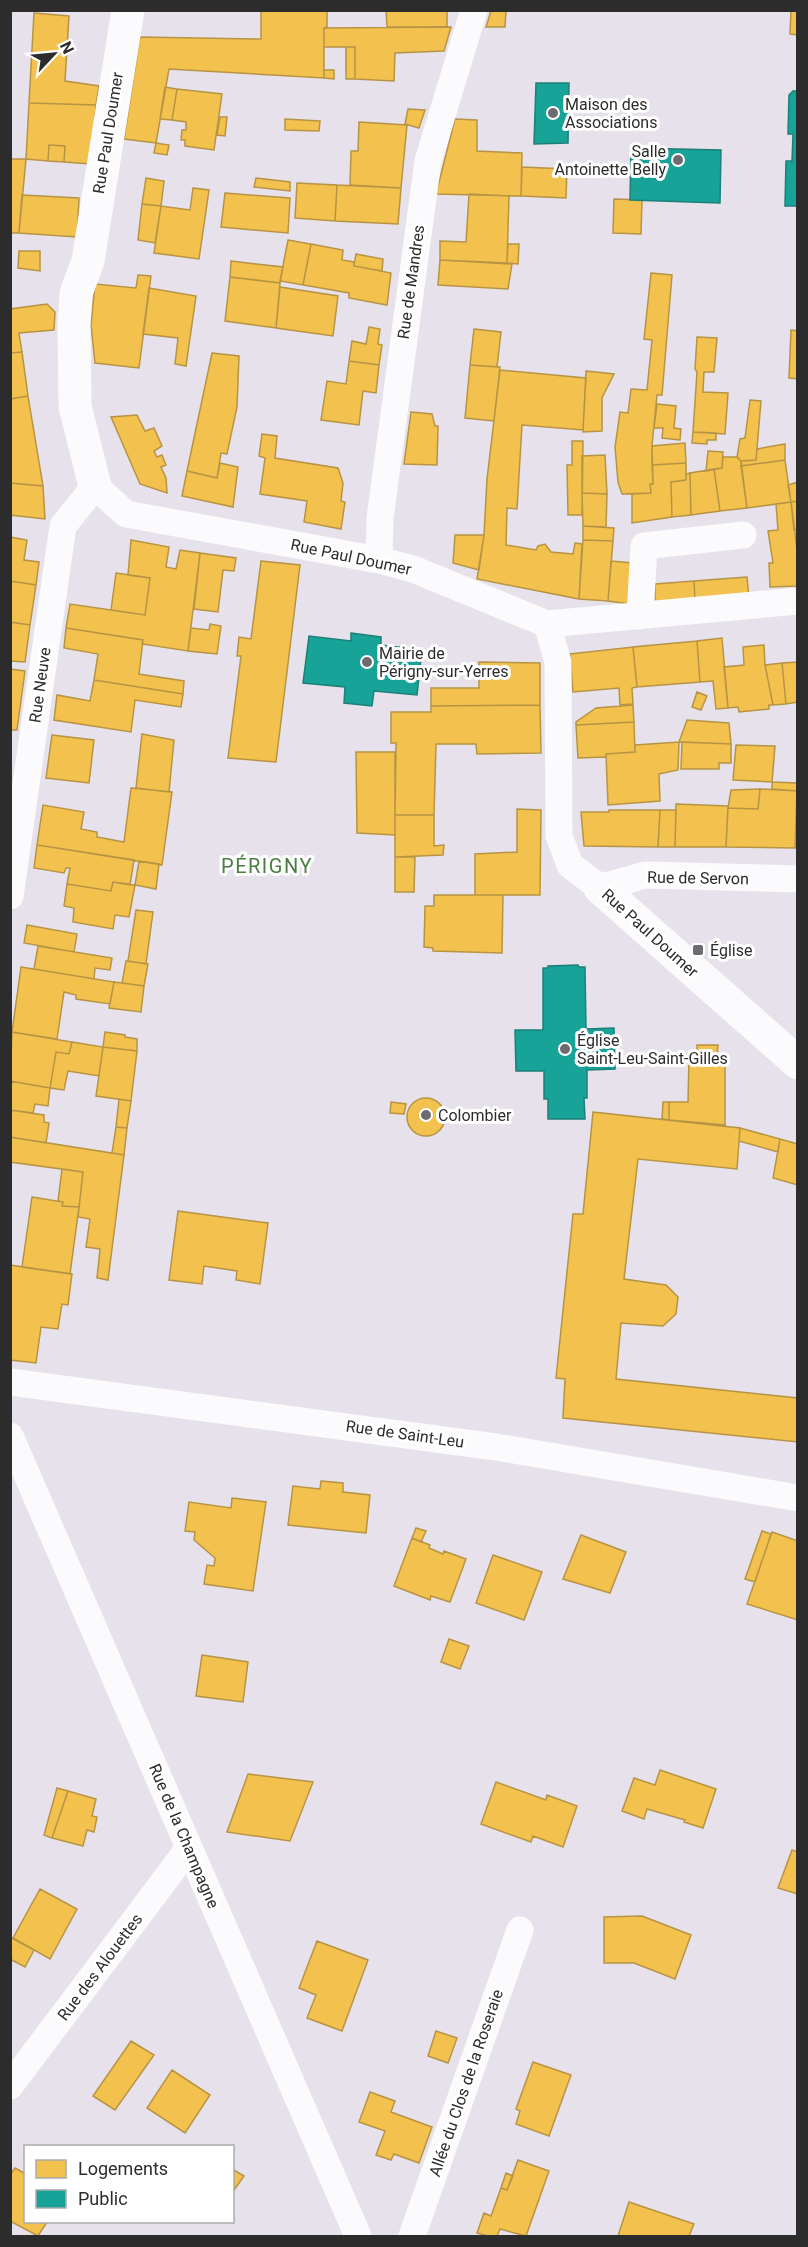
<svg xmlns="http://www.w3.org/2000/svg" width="808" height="2247" font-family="Roboto,sans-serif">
<rect width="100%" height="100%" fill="#e7e1eb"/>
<!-- homes -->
<path fill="#f2c14e" stroke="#b79444" stroke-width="1.5" d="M261,10H327V27L324,28V78L169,69L156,143L124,139L140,37L261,39Z
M386,10H447V27H387Z
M791,10H798V35L790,34Z
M491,11H506L505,27H486Z
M34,13L69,16L65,81L99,86L96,105L29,103Z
M451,27L444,51L395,53L394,81L355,79V47H324V28Z
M346,47H355V79H346Z
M324,70H334V79L324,78Z
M165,87L177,89L172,120L160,119Z
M177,89L222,94L214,150L185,146V140H181L182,130H186V122L172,120Z
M29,103L96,105L91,164L64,162L65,146L49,145L48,161L26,159Z
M408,109L425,110L419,128L405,124Z
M220,117H227L225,136L217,135Z
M285,119L320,121L319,131L285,130Z
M455,119L477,120V151L522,153L521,196L436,194Z
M359,122L407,125L401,188L350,185L351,151H358Z
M156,143L169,145L167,155L154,153Z
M49,145L65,146L64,162L48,161Z
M10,159H26L19,233H10Z
M522,167L567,169L566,198L521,196Z
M146,178L164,181L161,206L142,204Z
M256,178L290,182V191L254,187Z
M297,183L337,185L335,221L295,218Z
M337,185L401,188L398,224L335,221Z
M193,188L209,190L199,259L154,253L161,206L190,210Z
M225,193L290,198L288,233L221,227Z
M469,194L509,196L507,263L440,260V241L466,242Z
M22,195L79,198L77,237L19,233Z
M614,199L642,200L641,234L613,233Z
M142,204L161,206L155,243L138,240Z
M288,240L311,244L303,285L280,281Z
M311,244L343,250L342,260L354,262V266L391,273L387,305L349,298V293L303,285Z
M508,244H519L518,264L507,263Z
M19,251H40V271L18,268Z
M356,254L383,259L382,271L354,266Z
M440,260L512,264L508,289L438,285Z
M231,261L283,267L280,283L230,277Z
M651,273L672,275L662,395H657L652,446L653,484H650L651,493L622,494L618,482L615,447L620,412L628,413L631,389L647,390L652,340L644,339Z
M138,275L151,276L139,368L95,363L91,325L95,284L136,288Z
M230,277L280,283L276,328L225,321Z
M280,287L338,296L333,336L276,328Z
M149,288L196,296L186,366L175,364L178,338L143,334Z
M47,304L55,312L54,330L19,333L22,352L10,353V309Z
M369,327L380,329L378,344L382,345L379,365L349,361L352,341L366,344Z
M474,329L501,332L497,367L470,365Z
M791,330L798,331V379L789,378Z
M697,337L717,338L714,372H704L703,392L728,393L725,434L693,432L697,372L695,369Z
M22,352L28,396L10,399V353Z
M212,353L239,356L237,407L227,454L221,453L217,478L187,471Z
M349,361L379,365L376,393L363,391L359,425L321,420L327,381L346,384Z
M470,365L500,367L494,421L465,418Z
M500,370L586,378L583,430L522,425L517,509L507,508L506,545L536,550L538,546L545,544L551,552L573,554L575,543L582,544L579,599L477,579L484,535L487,479Z
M586,371L614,374L602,398V431L583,432Z
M28,396L43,486L10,483V399Z
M750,400L761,401L756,460L741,461L737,457L740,439L745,438Z
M657,404L676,406L674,428L681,429L680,440L662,438L663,428H654Z
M411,412L432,414L435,426H438L437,465L404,464Z
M137,415L145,431L154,428L162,446L154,451L157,457L162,455L166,465L161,467L166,478L167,493L140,484L111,417Z
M693,432L716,433V440H707V444L692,443Z
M262,434L277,436L275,458L338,468L343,483L341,501L345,502L341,529L304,522L307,501L260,494L265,458L259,456Z
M572,441H583L582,515H568L567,465H572Z
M685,443L686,463L652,465V446Z
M785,444V460L741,466V461L756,460L757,449Z
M708,451L723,452L722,468L706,471Z
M605,455L607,494L582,493V456Z
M723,457H737L741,461L747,508L720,511L714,469L722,468Z
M785,460L791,502L747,508L741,466Z
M220,463L238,467L233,507L182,496L187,471L217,478Z
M686,463V480L671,482L672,517L632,523V494L651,493L650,484H653L652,465Z
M714,469L720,511L691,515L690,473Z
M690,473L691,515L672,517L671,482L686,480V474Z
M798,482V501L791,502L788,485Z
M10,483L43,486L45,519L10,515Z
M582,493L607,494L606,527L583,526Z
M798,501V530H794L791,502Z
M791,502L798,557V586L770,587L769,563H773L768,531L778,530L776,504Z
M583,526L614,528L613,541L583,540Z
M455,535H484L479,570L453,563Z
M10,537L27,540L24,560L39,562L36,585L10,581Z
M131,540L169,547L166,567L176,569L180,550L200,553L188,651L142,644L143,640L66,628L70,604L145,615L150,578L128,575Z
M583,540L613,541L608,601L579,599Z
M200,553L236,558L234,571L223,570L218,612L194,609Z
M261,561L300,565L276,762L228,758L241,656H237L239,637L251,639Z
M611,561L633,563L629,604L608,601Z
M116,573L150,578L145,615L111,610Z
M747,577L749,597L695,600L694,581Z
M10,581L36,585L30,625L10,622Z
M694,581L695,600L655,602V584Z
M10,622L30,625L25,662L10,661Z
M210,624L221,626L217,654L188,651L191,628L209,630Z
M66,628L143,640L139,674L184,681L183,694L94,680L98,654L64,648Z
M722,638L728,708L716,709L713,681L700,682L697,641Z
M697,641L700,682L637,687L633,647Z
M764,645L765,665L773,705H769V709L739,712L738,707L728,708L724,667L744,665L743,647Z
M633,647L637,687L632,688L633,704L620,705L619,688L573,692L570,654Z
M479,662L540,663V705L431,706V688H479Z
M798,662V702L786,704L782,663Z
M782,663L786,704L773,705L765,665Z
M10,669L25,671L17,730H10Z
M94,680L183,694L181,707L135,700L131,732L54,720L57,695L90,701Z
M697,692L707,696L701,710L692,707Z
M540,705L541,753L477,754L476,744H436L434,815H395L396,743H391V712H431V706Z
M633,705L634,722L576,725V722L596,708Z
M687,720L729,723L731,744L679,742Z
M634,722L635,752L606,754V757L578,758L576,725Z
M142,734L174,740L169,792L136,788Z
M52,735L94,740L89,783L46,778Z
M679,742L678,770L659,774L660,801L608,805L606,754L635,752V745Z
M682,742L731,744V763H719V769H681Z
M736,745L775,746L772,782L733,780Z
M356,752H395V835L357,833Z
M772,782L798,783L797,791L772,789Z
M798,786V848H795L797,791Z
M131,788L172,792L162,865L37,845L43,805L84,812L81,829L97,832V837L124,842Z
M760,789L758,809L728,808L731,790Z
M760,789L797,791L795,848L726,847L728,808L758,809Z
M676,804L728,806L726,847H675Z
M517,809L541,810L540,895H475V854L517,852Z
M609,810H660L658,847L584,846L581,812H609Z
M660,810H676L675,847H658Z
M395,815H434V846L444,845L443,855L395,857Z
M37,845L134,860L130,885L113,882L111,891L67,884L70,868H66L64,873L34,868Z
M395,857H415L414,892H395Z
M139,861L159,864L156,889L135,885Z
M113,882L135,885L129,917L115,915L113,929L73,922L74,908L64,906L67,884L111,891Z
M434,895H503L502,953L433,951V948L424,947L425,906H434Z
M136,910L153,912L146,964L128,961Z
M27,925L77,934L74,952L24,943Z
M38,946L112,958L110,970L95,968L94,979L34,969Z
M126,961L148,964L144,986L122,983Z
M21,967L114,982L110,1004L76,999V995L64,992L57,1039L12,1032Z
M114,982L144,986L141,1012L109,1008Z
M12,1032L72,1042L69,1054L56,1052L50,1088L10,1081Z
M105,1032L125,1035V1037L137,1039V1051L103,1047Z
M72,1042L103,1047L99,1076L68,1071L64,1090L50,1088L56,1052L69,1054Z
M697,1045H718L717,1056L697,1055Z
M103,1047L137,1051L131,1101L96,1096Z
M689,1055L725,1056V1125L669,1120V1102H688Z
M10,1081L50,1088L48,1106L35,1104L33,1113L10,1110Z
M407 1117a19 19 0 1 1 38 0a19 19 0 1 1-38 0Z
M119,1099L131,1101L127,1128L116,1127Z
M391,1102L406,1104L404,1114L390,1113Z
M663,1102H669V1120L662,1119Z
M10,1110L44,1115V1122L49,1123L46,1143L10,1137Z
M593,1112L740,1128L737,1169L638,1159L624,1279L666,1285L678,1297L676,1314L663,1326L621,1323L616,1379L798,1398V1442L563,1418L565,1379L556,1378L573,1214H583Z
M116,1127L127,1128L124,1155L112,1153Z
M740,1128L780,1139L778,1152L739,1141Z
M10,1137L124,1155L108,1280L97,1278L100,1249L86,1247L90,1219L78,1217L83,1172L10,1162Z
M780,1139L798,1144V1185L773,1178Z
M62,1169L83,1172L79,1207L62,1206L63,1202L58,1201Z
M32,1197L63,1202L62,1206L79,1207L70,1274L22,1267Z
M178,1211L268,1223L260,1284L236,1280L237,1271L204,1266L202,1284L169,1280Z
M10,1265L72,1274L68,1305L62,1304L58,1329L41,1327L36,1363L10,1360Z
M321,1481L343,1483V1492L370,1495L366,1533L288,1525L293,1486L320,1489Z
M232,1498L266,1502L253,1591L204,1584L207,1565L214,1566L215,1558L194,1540L195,1532L185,1531L189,1502L231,1508Z
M416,1528L426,1531L421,1542L412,1538Z
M762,1531L771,1534L755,1582L745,1579Z
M772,1532L798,1541V1620L747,1604Z
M581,1535L626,1552L610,1593L563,1579Z
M412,1538L430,1545L429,1548L443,1554L444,1551L466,1559L450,1602L431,1596L430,1600L394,1586Z
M493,1555L542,1572L524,1620L476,1603Z
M449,1639L469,1646L460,1669L441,1662Z
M202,1655L248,1662L243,1702L196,1696Z
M660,1770L716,1789L703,1828L684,1822L685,1820L647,1809L644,1819L622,1811L634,1778L655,1785Z
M248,1774L313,1782L290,1841L227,1832Z
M496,1782L546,1800L547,1795L577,1806L563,1847L533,1836L531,1842L481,1824Z
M57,1788L68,1791L52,1838L44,1835Z
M68,1791L96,1799L92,1816L97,1817L94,1832L87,1830L83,1846L52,1838Z
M792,1850L798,1852V1894L778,1888Z
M40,1889L77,1909L50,1959L13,1938Z
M642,1916L691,1935L675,1979L634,1963H604V1917Z
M10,1937L34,1950L25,1967L10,1959Z
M317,1941L368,1960L342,2031L307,2018L316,1995L299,1988Z
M436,2031L457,2038L448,2063L428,2056Z
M131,2041L154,2055L115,2110L93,2096Z
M533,2062L571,2075L549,2136L516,2124L520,2111L516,2109Z
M172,2070L210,2095L185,2133L147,2108Z
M370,2092L395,2101L391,2112L432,2127L419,2163L394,2154L391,2160L376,2155L385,2131L359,2122Z
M518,2160L549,2171L526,2236L500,2229L497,2236H488L477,2233L484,2213L491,2216L501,2188L507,2190Z
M15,2168L26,2174V2222H47L38,2236L10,2221V2175Z
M232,2169L244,2176L232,2193Z
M506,2173L513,2176L507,2190L501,2188Z
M629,2202L694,2224L689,2236H618Z"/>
<!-- public -->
<path fill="#17a398" stroke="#1d7f78" stroke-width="1.5" d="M536,83H569L568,143L534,144Z
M793,91H798V206H785L786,161H792L793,134H788L789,95Z
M631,148L721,150L720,203L630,200Z
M351,633L381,637V645L422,650L417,695L374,691L372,706L344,703L345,687L303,683L309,636L351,641Z
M578,965L579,967H585L586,1029L614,1028L615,1069L587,1070V1098H584L585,1119H548V1099H544V1071H516L515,1030H543V968H548V966Z"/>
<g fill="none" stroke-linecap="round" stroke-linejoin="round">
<!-- minor -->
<path stroke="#fbfafc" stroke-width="27" d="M379,560L380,518L428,161L474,10
M640,616L644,546L743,535
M547,624L798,601
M10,896L63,526L95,486L126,514L379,560L413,569L547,624L558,662L559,836L570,865L600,888L645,875L798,879
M10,1382L496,1447L798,1498
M10,1436L358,2236
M10,2086L189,1848
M412,2236L520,1930"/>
<!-- tertiary -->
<path stroke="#fbfafc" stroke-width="33" d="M95,486L75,406L74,324L76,293L88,261L128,10
M600,888L798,1063"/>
</g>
<!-- markers -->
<g fill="#6d6b6f" stroke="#fff" stroke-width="2">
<circle cx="553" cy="113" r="6"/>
<circle cx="678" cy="160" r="6"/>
<circle cx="367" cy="662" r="6"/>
<rect x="692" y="944" width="12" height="12" rx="3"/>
<circle cx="565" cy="1049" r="6"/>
<circle cx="426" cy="1115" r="6"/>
</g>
<g text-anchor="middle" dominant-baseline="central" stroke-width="6" stroke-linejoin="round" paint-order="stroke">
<!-- poi labels -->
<g font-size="16" fill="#2c2c2c" stroke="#fff" text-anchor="start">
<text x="565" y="104">Maison des<tspan x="565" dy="18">Associations</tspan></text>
<text x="666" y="151" text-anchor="end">Salle<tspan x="666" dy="18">Antoinette Belly</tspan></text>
<text x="379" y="653">Mairie de<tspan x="379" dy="18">Périgny-sur-Yerres</tspan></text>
<text x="710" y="950">Église</text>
<text x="577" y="1040">Église<tspan x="577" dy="18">Saint-Leu-Saint-Gilles</tspan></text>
<text x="438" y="1115">Colombier</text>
</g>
<!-- street labels -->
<g font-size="16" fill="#2c2c2c" stroke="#fff">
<text transform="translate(108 133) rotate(-81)">Rue Paul Doumer</text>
<text transform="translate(411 282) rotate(-82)">Rue de Mandres</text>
<text transform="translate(351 557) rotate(12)">Rue Paul Doumer</text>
<text transform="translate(40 685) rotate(-82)">Rue Neuve</text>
<text transform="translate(698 878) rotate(1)">Rue de Servon</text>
<text transform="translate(650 933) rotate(42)">Rue Paul Doumer</text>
<text transform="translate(405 1434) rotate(8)">Rue de Saint-Leu</text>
<text transform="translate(184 1836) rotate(67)">Rue de la Champagne</text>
<text transform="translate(100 1967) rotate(-53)">Rue des Alouettes</text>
<text transform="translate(466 2083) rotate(-71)">Allée du Clos de la Roseraie</text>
</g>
<!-- quarter labels -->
<g font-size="20" letter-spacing="1.5" fill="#4c7d44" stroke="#fff">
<text x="267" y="866">PÉRIGNY</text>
</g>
</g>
<!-- border -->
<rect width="808" height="2247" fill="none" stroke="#2c2c2c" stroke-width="24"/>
<!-- legend -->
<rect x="24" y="2145" width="210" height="78" fill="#ffffff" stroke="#ababab" stroke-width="1.5"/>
<rect x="36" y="2160" width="30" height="18" fill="#f2c14e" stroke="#ababab" stroke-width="1.5"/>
<text x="78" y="2175" font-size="18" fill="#2c2c2c">Logements</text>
<rect x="36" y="2190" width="30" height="18" fill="#17a398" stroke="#ababab" stroke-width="1.5"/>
<text x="78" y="2205" font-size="18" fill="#2c2c2c">Public</text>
<!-- north arrow -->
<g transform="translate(54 54) rotate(64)" stroke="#ffffff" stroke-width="4.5" paint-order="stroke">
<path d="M0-4.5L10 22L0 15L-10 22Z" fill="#2c2c2c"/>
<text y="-9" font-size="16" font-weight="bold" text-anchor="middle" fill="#2c2c2c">N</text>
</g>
</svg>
